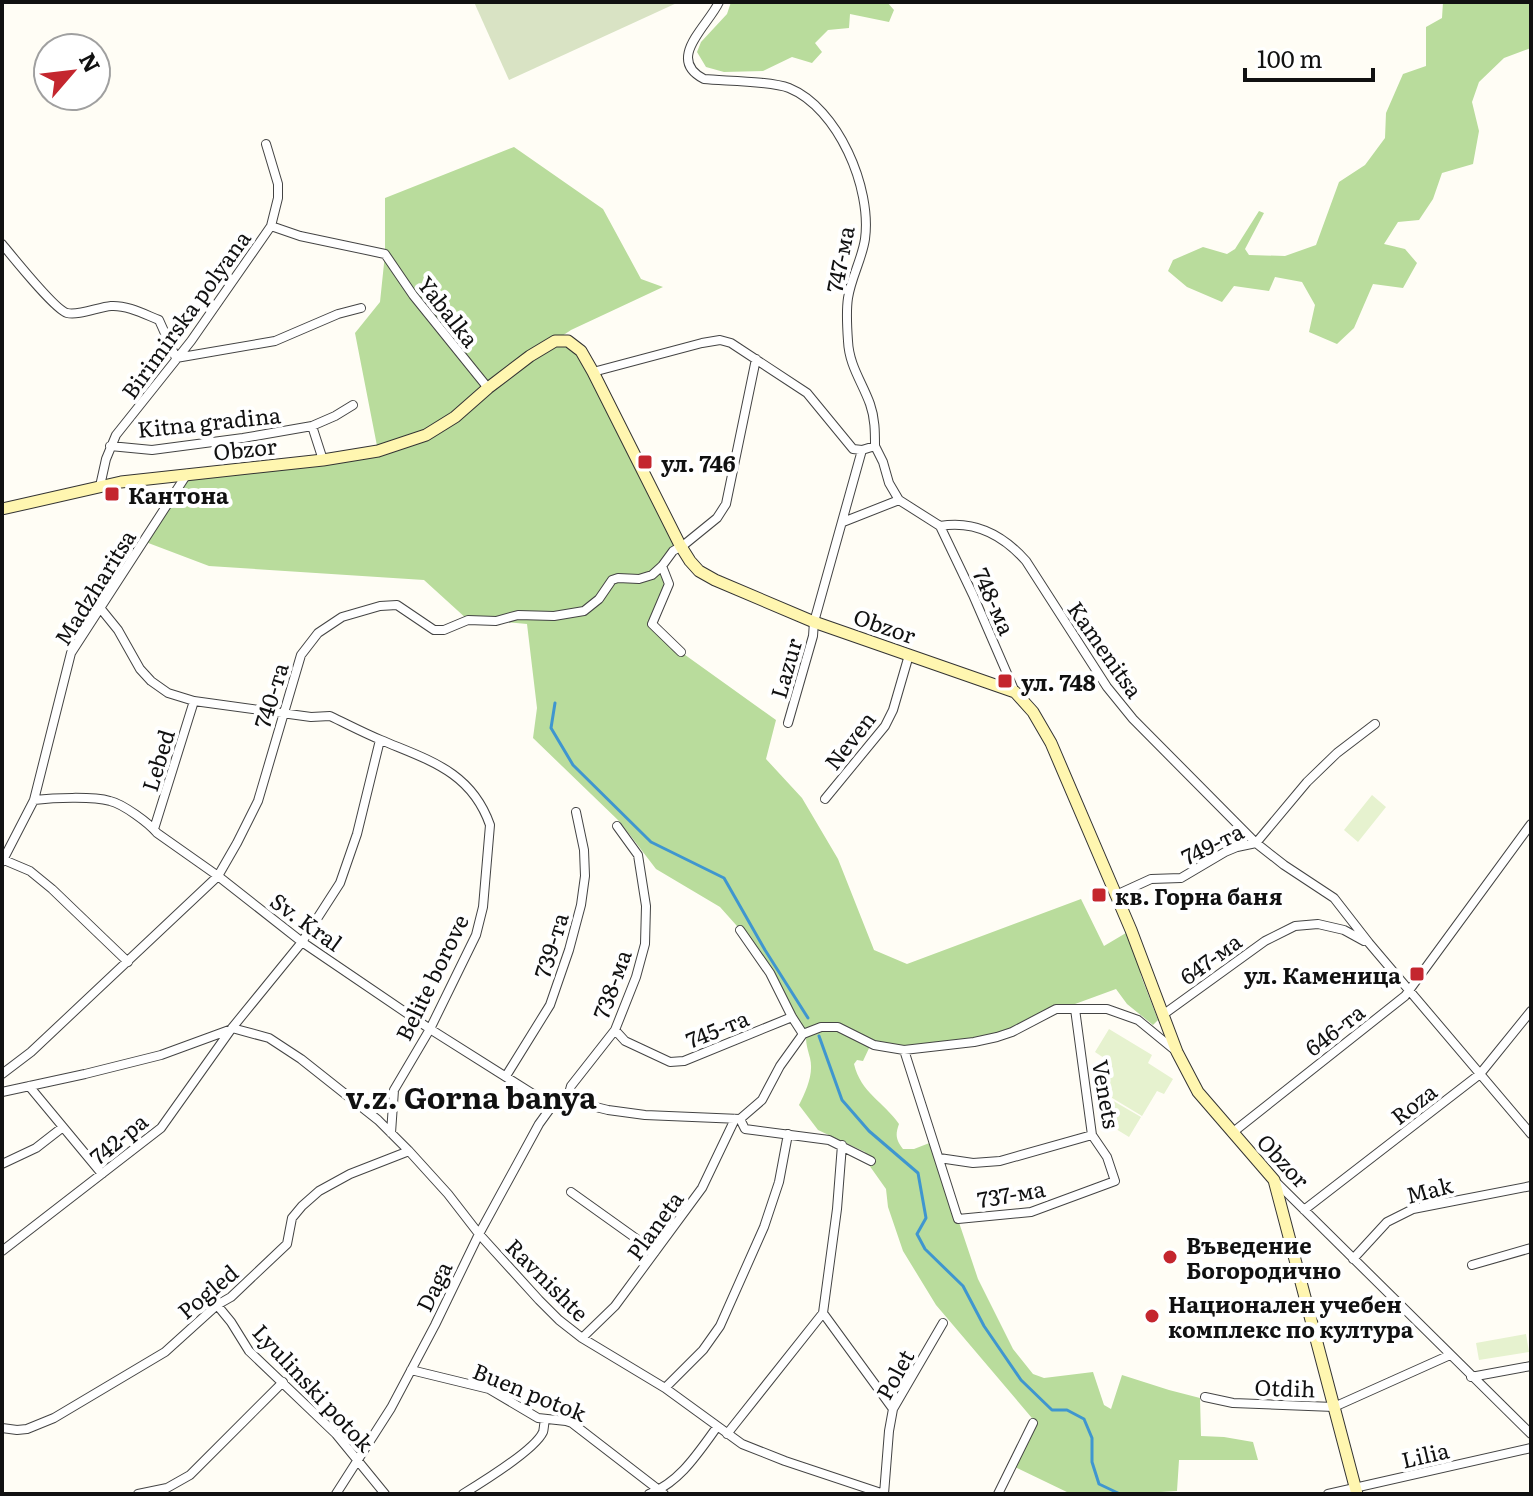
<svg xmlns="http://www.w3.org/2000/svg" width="1533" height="1496" font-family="Literata,serif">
<rect width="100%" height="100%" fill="#fffdf5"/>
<!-- forest -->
<path fill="#b9dc9c" d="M731,2H887L894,10L889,22L850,14L849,28L828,30L815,43L822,52L812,63L792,57L763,71L724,72L706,67L697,52L701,42L727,14Z
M1443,2H1531V48L1504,58L1479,82L1472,102L1479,131L1473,164L1442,173L1433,199L1419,220L1398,222L1384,244L1405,249L1417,263L1403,288L1373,284L1354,328L1337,344L1309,332L1315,305L1302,282L1275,277L1269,291L1234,286L1222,302L1187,287L1168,271L1173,260L1203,247L1227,254L1235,249L1259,211L1264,213L1245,249L1249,255L1285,256L1316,245L1339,182L1365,165L1385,138L1386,113L1403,74L1426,66V27L1442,18Z
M514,147L603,209L641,279L663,287L571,330L556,340C578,343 582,354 593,372L680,545L673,551L662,566L669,584L652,624L681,652L776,720L766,759L802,798L838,859L874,950L907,964L1081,899L1104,946L1131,930L1141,976L1158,1020L1153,1025L1127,1004L1116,989L1075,1004L1056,1005L990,1038L904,1050L871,1044L863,1061L857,1060L854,1064C861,1093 883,1101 899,1124C895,1135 896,1140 903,1149H914L932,1142L978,1279L1013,1349L1033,1374L1044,1378L1093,1372L1104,1405L1111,1409L1122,1375L1169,1390L1200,1398L1201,1436L1224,1437L1253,1442L1258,1460H1179L1177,1491L1161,1492L1160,1494H1071L1015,1467L1037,1424L936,1305L903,1251L888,1207L886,1189L869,1165L865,1152L818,1130L799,1105C806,1091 814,1074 810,1058C808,1050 806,1045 806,1037C820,1028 833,1028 848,1032C831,1023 820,1027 803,1034L792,1017L770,973L761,962L745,935L720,907L656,869L620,822L533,738L537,708L527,624L496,621L468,620L424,580L209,566L143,541L187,473L323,460L378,451L355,333L380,302L385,254V198Z"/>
<!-- cemetery -->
<path fill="#d9e3c4" d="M474,2H679L509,80Z"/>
<!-- pitch -->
<path fill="#e6f2cf" d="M1372,795L1386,807L1358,842L1344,830Z
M1109,1029L1152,1055L1148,1063L1173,1079L1164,1094L1157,1091L1142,1116L1094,1087L1110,1062L1095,1052Z
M1110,1099L1141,1117L1129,1137L1098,1118Z
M1526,1334L1529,1352L1479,1360L1476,1343Z"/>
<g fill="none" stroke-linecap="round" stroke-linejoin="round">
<!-- stream -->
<path stroke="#3f96cf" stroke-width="3" d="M555,703L551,728L573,765L651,842L724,878L765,950L808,1018
M819,1036L842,1100L869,1131L918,1173L926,1218L917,1234L925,1249L963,1286L984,1326L1021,1380L1052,1410H1067L1084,1419L1092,1438V1462L1099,1484L1120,1494"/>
<!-- street casing -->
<g stroke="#444" stroke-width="10">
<path id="street" d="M719,2C708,26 665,59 704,79C726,81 771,81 789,88C838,108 872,188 865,239C862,259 851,278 848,298C846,311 847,327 848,341C849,365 862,382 870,404C875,418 875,432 875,446
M271,226L300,236L385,254L413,295L488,388
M2,244C12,256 55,310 67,313C78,316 99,307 111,306C127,305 144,314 159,320L176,358
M176,358L275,341L338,314L361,308
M593,372L702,343L720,340L731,343L807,393L853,449L862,450L875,446L883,462L889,483L899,500L940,526C975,520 1003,535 1026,561L1107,687L1133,719L1256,843L1284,865L1334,898L1369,943L1531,1134
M312,426L323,460
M110,446L152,450L243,438L312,426L335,416L353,405
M100,486L106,459L116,435L191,341L271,226L278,198V184L266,144
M843,522L899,500
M940,526L973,595L1015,692
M662,566L669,584L652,624L681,652
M101,609L118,630L140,669L151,681L168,693L194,701L311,717L330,716C347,724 364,733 381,740C428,760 471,771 490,825L483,907L476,935L430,1029L394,1090L391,1133
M788,723L813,636L814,622L862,450
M825,799L885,726L893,710L909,655
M34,800C53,798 92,796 110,801C123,804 149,823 157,833L218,876L302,942L430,1029L552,1106
M154,829L194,701
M4,860L30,871L52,889L128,962
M2,862L34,800L71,653L187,474
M1116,895L1151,879L1181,878L1225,852L1237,847L1256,843L1307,782L1337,753L1375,724
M740,930L770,973L792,1017L803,1034
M1164,1014L1265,941L1295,926L1318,924L1344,930L1364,941
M232,1028L269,1038L301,1059L378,1120L409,1151L448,1194L479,1234L539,1300L559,1320L582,1338L665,1388L742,1444L785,1461L884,1494L889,1431L893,1409L943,1323
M615,1030L625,1041L670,1062L684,1061L792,1017
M904,1050L958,1219L1031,1212L1115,1181L1107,1157L1092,1135L1075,1009
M2,1074L31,1052L218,876L237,843L258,801L301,655L318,633L342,617L380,606L397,605L434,630H444L468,620L496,621L518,615L554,616L584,611L599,599L612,580L618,578L639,579L652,575L662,566L673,551L685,544L717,518L726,504L756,359
M506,1076L550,1005L569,950L581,905L585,876L584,850L576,812
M29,1086L102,1174
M2,1092L85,1074L161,1055L232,1029
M567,1100L608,1110L645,1115L740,1119L762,1100L780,1066L803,1034L821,1027H838L874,1045L904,1050L974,1042L997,1037L1012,1032L1056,1009H1107L1138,1020L1177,1052
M567,1100L571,1086L615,1030L636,977L645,944L646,906L638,855L617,826
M740,1119L745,1129L829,1140L871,1161
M1232,1133L1405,996L1531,824
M939,1158L973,1163L1000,1161L1092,1135
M2,1164L36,1148L63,1127
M1276,1182L1531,1434
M571,1192L655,1252
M1304,1210L1480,1074L1531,1011
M2,1251L161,1128L232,1028L302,942L340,883L357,834L380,740
M1353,1259L1387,1222L1413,1209L1531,1186
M1472,1265L1531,1248
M217,1305L231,1322L249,1351L336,1434L385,1494
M823,1313L893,1409
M582,1338L615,1306L702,1188L735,1119
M411,1370L489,1389L538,1418L566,1421L572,1423L664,1494
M1471,1377L1531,1366
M665,1388L703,1350L720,1326L764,1227L779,1182L788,1134
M1205,1397L1233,1403L1334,1407L1450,1355
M2,1428L17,1430L27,1429L54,1418L165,1352L217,1305L231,1297L287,1244L292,1218L302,1206L319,1191L350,1174L409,1151
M727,1434L823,1313L837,1209L842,1145
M138,1494L167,1488L190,1475L283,1382
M336,1494L391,1408L435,1325L479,1234L539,1124L552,1106L567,1100
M463,1494C481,1483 535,1450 543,1432C544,1429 544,1423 545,1420
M649,1494C680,1482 698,1453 717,1427
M998,1494L1033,1423
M1328,1494L1531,1448"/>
</g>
<!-- secondary casing -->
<g stroke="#333" stroke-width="13">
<path id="secondary" d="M2,509L121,482L323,460L378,451L426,435L455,417L488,388L530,356L555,341H568L581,351L593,372L680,545L690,561L699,571L715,580L814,622L1015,692L1033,712L1051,743L1131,930L1177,1052L1198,1092L1274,1180L1357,1494"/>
</g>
<!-- street -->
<use href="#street" stroke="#fff" stroke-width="8"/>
<!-- secondary -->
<use href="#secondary" stroke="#fff6b0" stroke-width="11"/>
</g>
<!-- markers -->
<g fill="#c4262e" stroke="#fff" stroke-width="3">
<rect x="637" y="454" width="16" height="16" rx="4"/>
<rect x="104" y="486" width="16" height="16" rx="4"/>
<rect x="997" y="673" width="16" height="16" rx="4"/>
<rect x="1091" y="887" width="16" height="16" rx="4"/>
<rect x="1409" y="966" width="16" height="16" rx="4"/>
<circle cx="1170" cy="1257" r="8"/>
<circle cx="1152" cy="1316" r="8"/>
</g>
<g text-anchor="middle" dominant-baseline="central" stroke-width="8" stroke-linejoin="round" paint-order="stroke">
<!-- street labels -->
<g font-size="22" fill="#111" stroke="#fff">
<text transform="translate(839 259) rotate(-79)">747-ма</text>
<text transform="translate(449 311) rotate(52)">Yabalka</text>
<text transform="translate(185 314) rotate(-54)">Birimirska polyana</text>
<text transform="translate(209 421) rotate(-6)">Kitna gradina</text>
<text transform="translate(245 448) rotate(-6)">Obzor</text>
<text transform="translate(94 587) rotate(-58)">Madzharitsa</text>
<text transform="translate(995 601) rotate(66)">748-ма</text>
<text transform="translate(885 625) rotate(19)">Obzor</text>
<text transform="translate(1106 649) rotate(55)">Kamenitsa</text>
<text transform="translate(785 668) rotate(-74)">Lazur</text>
<text transform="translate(270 695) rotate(-73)">740-та</text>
<text transform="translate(849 740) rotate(-52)">Neven</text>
<text transform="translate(157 760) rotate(-73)">Lebed</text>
<text transform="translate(1212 843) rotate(-26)">749-та</text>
<text transform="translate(307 921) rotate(36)">Sv. Kral</text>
<text transform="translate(550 945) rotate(-73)">739-та</text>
<text transform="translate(1210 958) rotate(-36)">647-ма</text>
<text transform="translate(431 977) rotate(-64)">Belite borove</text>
<text transform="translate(611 984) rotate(-70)">738-ма</text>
<text transform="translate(717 1028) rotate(-22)">745-та</text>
<text transform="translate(1334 1029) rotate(-38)">646-та</text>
<text transform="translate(1107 1094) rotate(80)">Venets</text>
<text transform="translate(1413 1103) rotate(-38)">Roza</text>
<text transform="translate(118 1138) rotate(-39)">742-ра</text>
<text transform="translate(1284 1160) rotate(47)">Obzor</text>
<text transform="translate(1429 1189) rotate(-14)">Mak</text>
<text transform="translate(1011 1193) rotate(-10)">737-ма</text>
<text transform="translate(654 1225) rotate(-54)">Planeta</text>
<text transform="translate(548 1279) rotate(45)">Ravnishte</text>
<text transform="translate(433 1286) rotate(-64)">Daga</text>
<text transform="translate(207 1291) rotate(-40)">Pogled</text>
<text transform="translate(894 1374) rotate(-61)">Polet</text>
<text transform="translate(314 1387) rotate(47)">Lyulinski potok</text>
<text transform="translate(1285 1387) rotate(2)">Otdih</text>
<text transform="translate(530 1391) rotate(22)">Buen potok</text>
<text transform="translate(1425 1454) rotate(-13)">Lilia</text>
</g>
<!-- poi labels -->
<g font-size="22" font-weight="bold" fill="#111" stroke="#fff" text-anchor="start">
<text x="661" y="462">ул. 746</text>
<text x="128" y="494">Кантона</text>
<text x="1021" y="681">ул. 748</text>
<text x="1115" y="895">кв. Горна баня</text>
<text x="1401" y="974" text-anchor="end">ул. Каменица</text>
<text x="1186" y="1244">Въведение<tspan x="1186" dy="25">Богородично</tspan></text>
<text x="1168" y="1303">Национален учебен<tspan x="1168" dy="25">комплекс по култура</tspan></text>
</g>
<!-- district labels -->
<g font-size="30" font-weight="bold" fill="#111" stroke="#fff">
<text x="471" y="1096">v.z. Gorna banya</text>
</g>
</g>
<!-- border -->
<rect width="1533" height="1496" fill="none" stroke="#111111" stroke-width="8"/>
<!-- north arrow -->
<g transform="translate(72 72) rotate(62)"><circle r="38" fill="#ffffff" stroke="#a0a0a0" stroke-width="2"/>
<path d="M0-6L14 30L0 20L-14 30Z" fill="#c4262e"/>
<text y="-12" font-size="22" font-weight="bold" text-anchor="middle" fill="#111111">N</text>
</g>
<!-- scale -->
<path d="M1245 68v12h128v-12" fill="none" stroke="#111111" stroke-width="4"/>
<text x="1257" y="68" font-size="24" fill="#111111" stroke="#ffffff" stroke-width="6" paint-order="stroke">100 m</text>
</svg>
